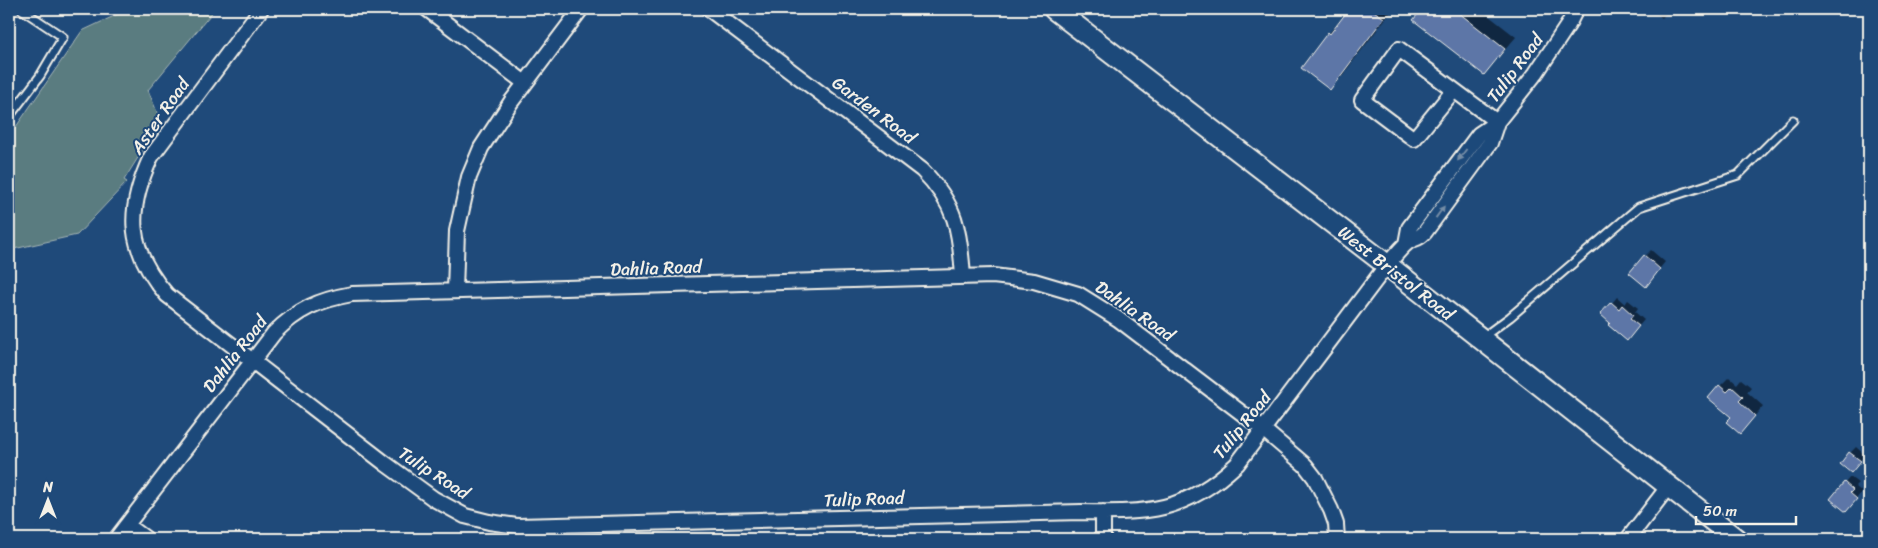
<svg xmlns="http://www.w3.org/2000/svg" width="1878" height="548" font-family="Sriracha,sans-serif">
<rect width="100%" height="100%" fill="#1f4a7a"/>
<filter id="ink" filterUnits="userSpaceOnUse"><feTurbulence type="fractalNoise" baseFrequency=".02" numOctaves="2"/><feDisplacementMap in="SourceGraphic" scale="10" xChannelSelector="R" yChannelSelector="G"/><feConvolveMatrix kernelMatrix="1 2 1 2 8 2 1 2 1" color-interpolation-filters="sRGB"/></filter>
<g filter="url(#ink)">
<!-- green -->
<path fill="#5a7b80" stroke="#a7b6b4" d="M129,9H215L148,90L159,117L156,129L124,180L127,182L77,235L9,250V137L82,31Z"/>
<!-- shadow -->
<path fill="#0007" d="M1351,9H1393L1342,76L1330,88L1329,33Z
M1424,9H1480L1516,37L1484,74L1415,19Z
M1651,9H1670L1662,18Z
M1651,250L1665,262L1651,279L1645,256Z
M1617,297L1625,304L1628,300L1638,308L1635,312L1644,320L1632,334L1612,303Z
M1729,377L1737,384L1741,379L1751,387L1747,392L1763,406L1749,423L1732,417L1720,386Z
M1856,447L1865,455L1857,465L1850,453Z
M1850,477L1858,483L1855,486L1862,492L1851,505L1845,483Z"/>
<!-- building -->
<path fill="#5d76a7" stroke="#f4f1e8" d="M1349,9H1371L1384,18L1330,90L1301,68L1328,32L1330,34Z
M1422,9H1454L1505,49L1484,75L1413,20Z
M1644,255L1660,269L1646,287L1629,273Z
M1611,302L1619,309L1622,305L1633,315L1630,319L1639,326L1627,341L1608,325L1610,323L1600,314Z
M1719,385L1727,392L1732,387L1743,397L1739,401L1755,416L1740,434L1726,422L1731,417L1708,398Z
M1849,452L1861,461L1851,473L1840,464Z
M1844,482L1853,490L1850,493L1857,499L1846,512L1830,499Z"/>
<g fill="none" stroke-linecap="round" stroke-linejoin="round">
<!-- service casing -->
<g stroke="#f4f1e8" stroke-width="11">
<path id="service" d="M9,117L40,76L63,37L21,9
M1483,337L1510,317L1639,207L1738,175L1793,120"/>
</g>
<!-- minor casing -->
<g stroke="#f4f1e8" stroke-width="18">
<path id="minor" d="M261,9L151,157C126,211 127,249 167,295L386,464L434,499L465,516L489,522L517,526L1081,512C1148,513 1185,513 1237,464L1387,265C1393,258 1400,249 1407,243C1414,237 1417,241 1425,232L1490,143L1497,122
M427,9L525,83
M709,9L922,170C956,204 960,230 963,277
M1399,49L1454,90L1414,139L1362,100Z
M1454,90L1497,122
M1406,244L1409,228L1479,134L1497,122L1536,73L1568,25L1576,9
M455,291L457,231L469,177L481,148L511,102L581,9
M127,525L146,539
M116,539L274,333C298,309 319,300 352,294L993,276L1034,281L1078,294L1118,319L1264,430L1305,465L1315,478L1331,510L1336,524L1337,539
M1103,539V512
M1628,539L1668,487"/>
</g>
<!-- secondary casing -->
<g stroke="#f4f1e8" stroke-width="24">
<path id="secondary" d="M1054,9L1387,265L1736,539"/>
</g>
<!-- service -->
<use href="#service" stroke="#1f4a7a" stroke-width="7"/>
<!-- minor -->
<use href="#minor" stroke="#1f4a7a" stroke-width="14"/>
<!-- secondary -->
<use href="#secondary" stroke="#1f4a7a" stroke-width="20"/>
</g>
<!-- one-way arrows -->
<defs><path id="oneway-solid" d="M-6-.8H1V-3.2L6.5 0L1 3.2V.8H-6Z" transform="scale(1.25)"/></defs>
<g fill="#748da6">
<use href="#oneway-solid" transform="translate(1462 155) rotate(127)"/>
<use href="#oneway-solid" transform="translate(1440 212) rotate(-54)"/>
</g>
</g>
<g text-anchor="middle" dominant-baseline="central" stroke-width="4" stroke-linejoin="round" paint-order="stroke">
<!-- street labels -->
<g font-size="18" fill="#f4f1e8" stroke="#1f4a7a">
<text transform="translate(1515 68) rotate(-53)">Tulip Road</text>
<text transform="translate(874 110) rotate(37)">Garden Road</text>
<text transform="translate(160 116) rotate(-55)">Aster Road</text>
<text transform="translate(656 268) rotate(-2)">Dahlia Road</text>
<text transform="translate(1396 273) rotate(38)">West Bristol Road</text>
<text transform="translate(1135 311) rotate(35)">Dahlia Road</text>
<text transform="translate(235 354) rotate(-52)">Dahlia Road</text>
<text transform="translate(1242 425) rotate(-51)">Tulip Road</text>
<text transform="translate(434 473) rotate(33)">Tulip Road</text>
<text transform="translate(864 499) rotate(-2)">Tulip Road</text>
</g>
</g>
<!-- margin -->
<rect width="1878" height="548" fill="none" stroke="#1f4a7a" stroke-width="30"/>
<rect x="15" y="15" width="1848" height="518" fill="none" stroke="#f4f1e8" stroke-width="2" filter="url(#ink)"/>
<!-- north arrow -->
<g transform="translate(48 500)" stroke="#1f4a7a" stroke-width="4" paint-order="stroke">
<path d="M0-4L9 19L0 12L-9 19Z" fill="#f4f1e8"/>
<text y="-8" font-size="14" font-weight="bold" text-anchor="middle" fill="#f4f1e8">N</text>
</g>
<!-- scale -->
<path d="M1696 516v8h100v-8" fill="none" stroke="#f4f1e8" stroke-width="2.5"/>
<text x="1703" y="516" font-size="15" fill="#f4f1e8" stroke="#1f4a7a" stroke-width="4" paint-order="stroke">50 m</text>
</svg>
